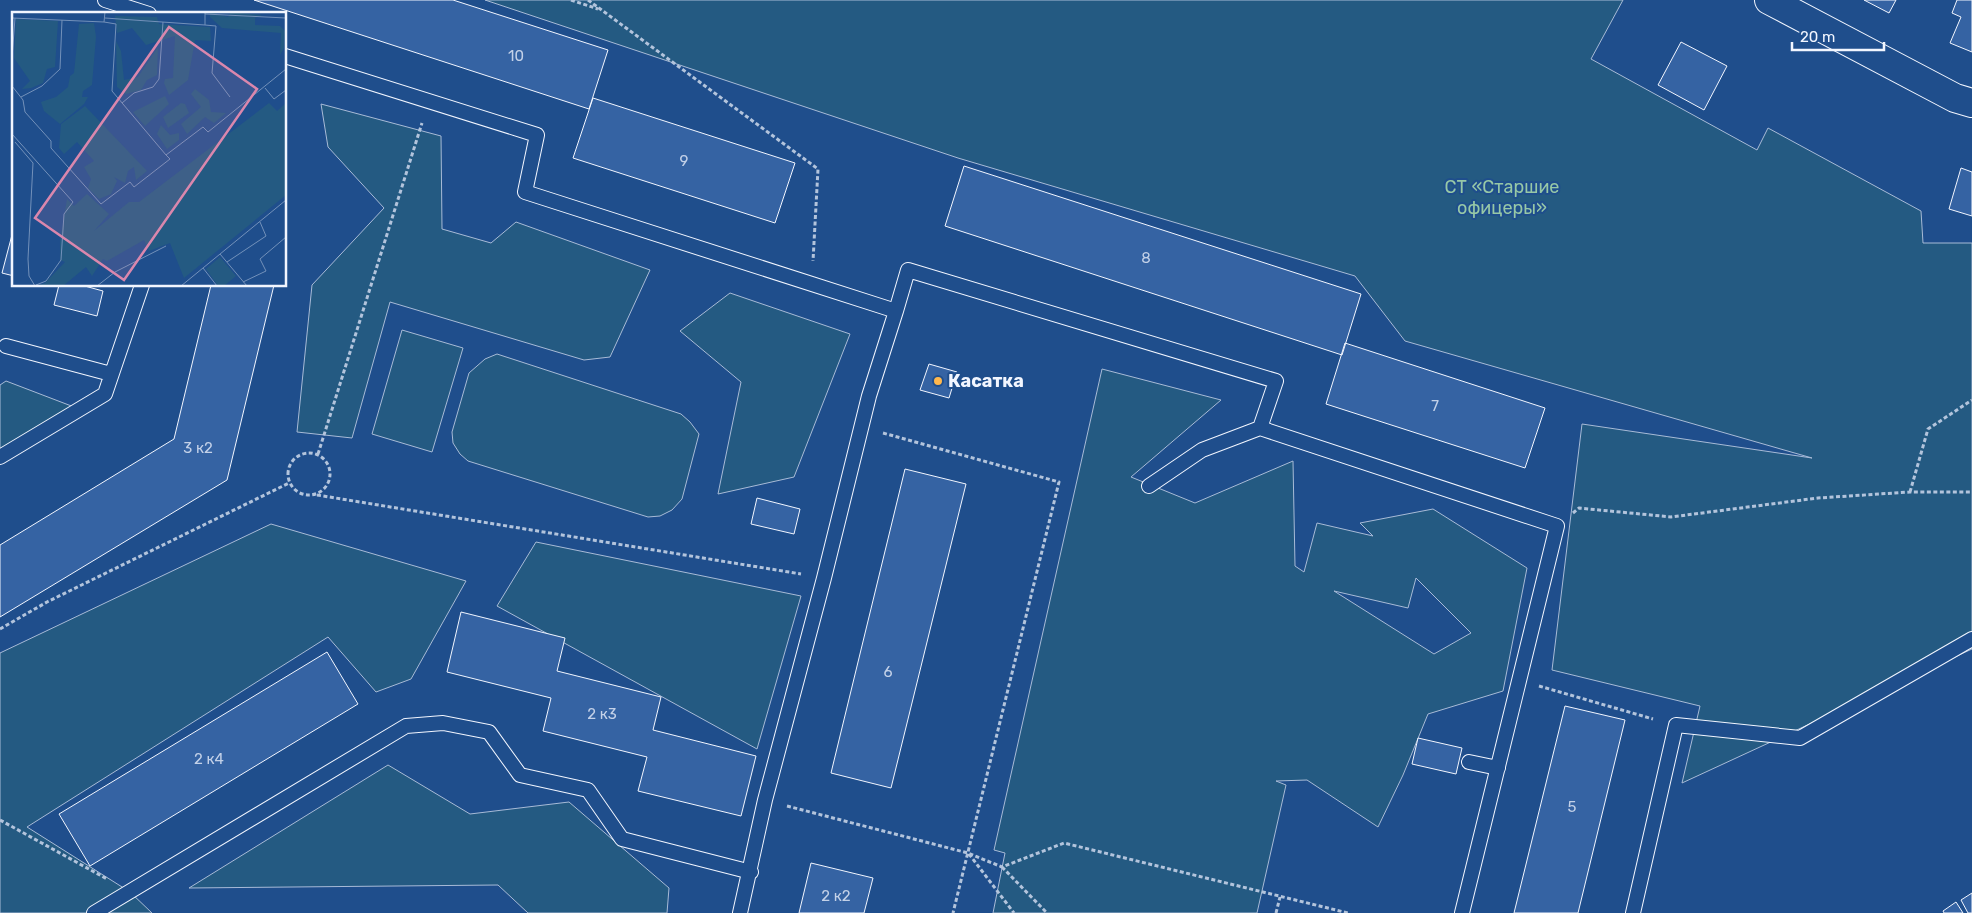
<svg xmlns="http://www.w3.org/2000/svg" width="1972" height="913" font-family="Rubik,sans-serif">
<rect width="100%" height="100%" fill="#1f4e8c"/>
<!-- green -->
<path fill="#245a82" stroke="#a8bbd7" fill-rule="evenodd" d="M485,0H1623L1591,59L1757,150L1768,128L1921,211L1923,243H1972V649L1682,783L1700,706L1552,670L1582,424L1812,458L1405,341L1355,276L958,158Z
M321,104L441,136L442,229L491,243L516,222L650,270L610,357L584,360L390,302L352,438L297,432L312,285L384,208L328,147Z
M730,293L850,334L794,477L718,494L741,382L680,331Z
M402,330L463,348L432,452L372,434Z
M497,354L681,414L690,422L699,434L682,499L672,510L660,516L648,517L468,461L460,454L453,443L452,432L469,373L485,359Z
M1102,369L1221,400L1131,477L1195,503L1293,461L1295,566L1304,572L1317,523L1373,536L1360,523L1433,509L1527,568L1503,691L1428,714L1403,775L1378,827L1307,780L1276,781L1286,785L1257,913H993L1005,853L994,850ZM1416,578L1471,633L1434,654L1334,591L1408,608Z
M6,381L74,407L0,451V385Z
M271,524L466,581L411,679L376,692L328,637L27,827L130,892L152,913H0V653Z
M536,542L801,596L757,749L497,606Z
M388,765L470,814L569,802L669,888L667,913H528L498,885L189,888Z"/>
<!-- building -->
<path fill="#3563a3" stroke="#f2f6ff" d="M254,0H453L608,50L589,109Z
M1864,0H1896L1889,13Z
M1957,0H1972V52L1950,43L1961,17L1952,13Z
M1681,42L1727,66L1704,110L1658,85Z
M593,98L795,163L775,223L573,158Z
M964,166L1361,294L1342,355L945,226Z
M1961,168L1972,172V216L1949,209Z
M13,231L14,232V276L2,273Z
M59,285H81L103,291L97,316L54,305Z
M211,285H274L227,480L0,617V545L174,439Z
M1345,343L1545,408L1525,468L1326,404Z
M929,364L957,372L949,398L920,390Z
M905,469L966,484L891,788L831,773Z
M757,498L800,509L794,534L751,524Z
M461,612L565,638L557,671L661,697L653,730L756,756L741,816L638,791L647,757L543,731L551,698L447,672Z
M327,652L358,704L90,866L59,814Z
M1565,706L1625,720L1578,913H1514Z
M1418,738L1462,748L1456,774L1412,764Z
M811,863L873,878L864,913H799Z
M1972,893V913H1968L1961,900Z
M1956,902L1963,913H1944L1943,911Z"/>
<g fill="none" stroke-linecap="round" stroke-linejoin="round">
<!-- service casing -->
<g stroke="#f2f6ff" stroke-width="16">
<path id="service" d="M105,0L149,14
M285,56L537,135L525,192L896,311L908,270L1276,381L1260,428L1557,526L1462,913
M6,346L111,374
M0,457L105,394L142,285
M1149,486L1202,450L1260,428
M1469,762L1498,768
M94,913L406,726L443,723L489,732L520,775L588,790L622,839L751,872
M740,913L765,800L824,578L869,396L896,311
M1633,913L1676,725L1800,738L1972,639"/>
</g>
<!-- minor casing -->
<g stroke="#f2f6ff" stroke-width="30">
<path id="minor" d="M1769,0L1955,98L1972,103"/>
</g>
<!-- path -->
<path stroke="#b3c4dc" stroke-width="3" stroke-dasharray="4 2.5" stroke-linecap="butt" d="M571,0L598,9
M588,0L818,169L813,261
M883,433L1059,482L953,913
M288 474a21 21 0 1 1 42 0a21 21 0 1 1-42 0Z
M318,454L422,123
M1910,492L1928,429L1972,400
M317,495L801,574
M1573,513L1579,508L1671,517L1818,498L1910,492H1972
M0,629L47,602L289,483
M1539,686L1653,719
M787,806L968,853L1002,867L1064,843L1348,913
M0,820L107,879
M969,854L1014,913
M1002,867L1047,913
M1276,913L1280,897"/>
<!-- service -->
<use href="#service" stroke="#1f4e8c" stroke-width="14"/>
<!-- minor -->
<use href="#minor" stroke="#1f4e8c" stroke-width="28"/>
</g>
<!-- markers -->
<circle fill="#ffb74d" stroke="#1f4e8c" stroke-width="2" cx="938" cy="381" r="5"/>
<g text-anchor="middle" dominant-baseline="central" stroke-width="4" stroke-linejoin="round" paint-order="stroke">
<!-- number labels -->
<g font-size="15" fill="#c3d1e8">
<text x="516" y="56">10</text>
<text x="684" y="161">9</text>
<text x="1146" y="258">8</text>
<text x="1435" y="406">7</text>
<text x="198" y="448">3 к2</text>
<text x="888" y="672">6</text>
<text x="602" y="714">2 к3</text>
<text x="209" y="759">2 к4</text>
<text x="1572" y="807">5</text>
<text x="836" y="896">2 к2</text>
</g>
<!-- park labels -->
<g font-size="18" fill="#97c8a6" stroke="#1f4e8c">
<text x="1502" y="187">СТ «Старшие<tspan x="1502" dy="21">офицеры»</tspan></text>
</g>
<!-- poi labels -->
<g font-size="18" font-weight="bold" fill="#f2f6ff" stroke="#1f4e8c" text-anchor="start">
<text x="948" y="381">Касатка</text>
</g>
</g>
<!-- overview -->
<g transform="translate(12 12)">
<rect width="274" height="274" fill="#1f4e8c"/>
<path d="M198,0L216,5L219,0L250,3L243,6V13L268,14L273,19L272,36L268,43L269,21L210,16L198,5ZM103,4L145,5L147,12L198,15L199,29L183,28L176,68L157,83L152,71L153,67L161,66L163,24L134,33L120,16L105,21ZM4,7L46,9L43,55L35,57L31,71L19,76L10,77L18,69L2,46ZM82,11L84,25L80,73L71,79L70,85H76L72,92L48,112L32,99L29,90L44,85L56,75L58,64L62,61L67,12ZM104,29L109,39L112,68L126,65L146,35L145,63L135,68L129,78L114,82L105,75ZM183,77L197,88L199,100L214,101L202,111L193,105L175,122L169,112L189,95L179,82ZM153,84L157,92L133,114L121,100ZM169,91L173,92L177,101L156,116L151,105ZM257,91L265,99L274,91V183L172,266L158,231L137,239L132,228L95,249L91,247L80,264L74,255L51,274H25L33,271L53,250L48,248V229L55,187L62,194L75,182L97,202L82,219L117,190H127ZM73,94L135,159L124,168L122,155L116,159L113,171L102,165L105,169L99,182L87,187L76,176L79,167L72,155L82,149L65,130L52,142L47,136L49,112ZM149,113L158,123L167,121V128L155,137L145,122ZM208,245L224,264L212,274H206L194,257Z" fill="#245a82"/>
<path fill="none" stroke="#7391ba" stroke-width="1" d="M193,0V13L204,14L200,61L218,85M193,2L274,6M0,6L92,10L93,0M93,6L193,13M92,10L104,12L100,79L154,143M0,46L3,6M0,74L11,88L13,100L39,129V136L89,192L118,170L122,175L158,147L154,143L191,115L196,120L274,57M253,76L262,87L274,78M9,85L30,74L48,57L50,8M110,91L122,81L141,75L147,67L151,10M0,122L61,190L52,202L49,248L34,269L24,273M3,130L21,151L16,247L17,264L23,274M208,242L235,274M215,250L254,224L248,210M191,256L205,274M231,270L254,259L248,247L274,225M85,274L103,260L154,234M169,274L274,188"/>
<path fill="#da87ad" fill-opacity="0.15" stroke="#da87ad" stroke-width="2.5" d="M157,15L245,77L112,268L23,206Z"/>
<rect width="274" height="274" fill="none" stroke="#f2f6ff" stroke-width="2.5"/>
</g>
<!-- scale -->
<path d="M1792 42v8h92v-8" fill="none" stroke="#f2f6ff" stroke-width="2.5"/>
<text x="1800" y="42" font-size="15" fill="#f2f6ff" stroke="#1f4e8c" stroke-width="4" paint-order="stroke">20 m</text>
</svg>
